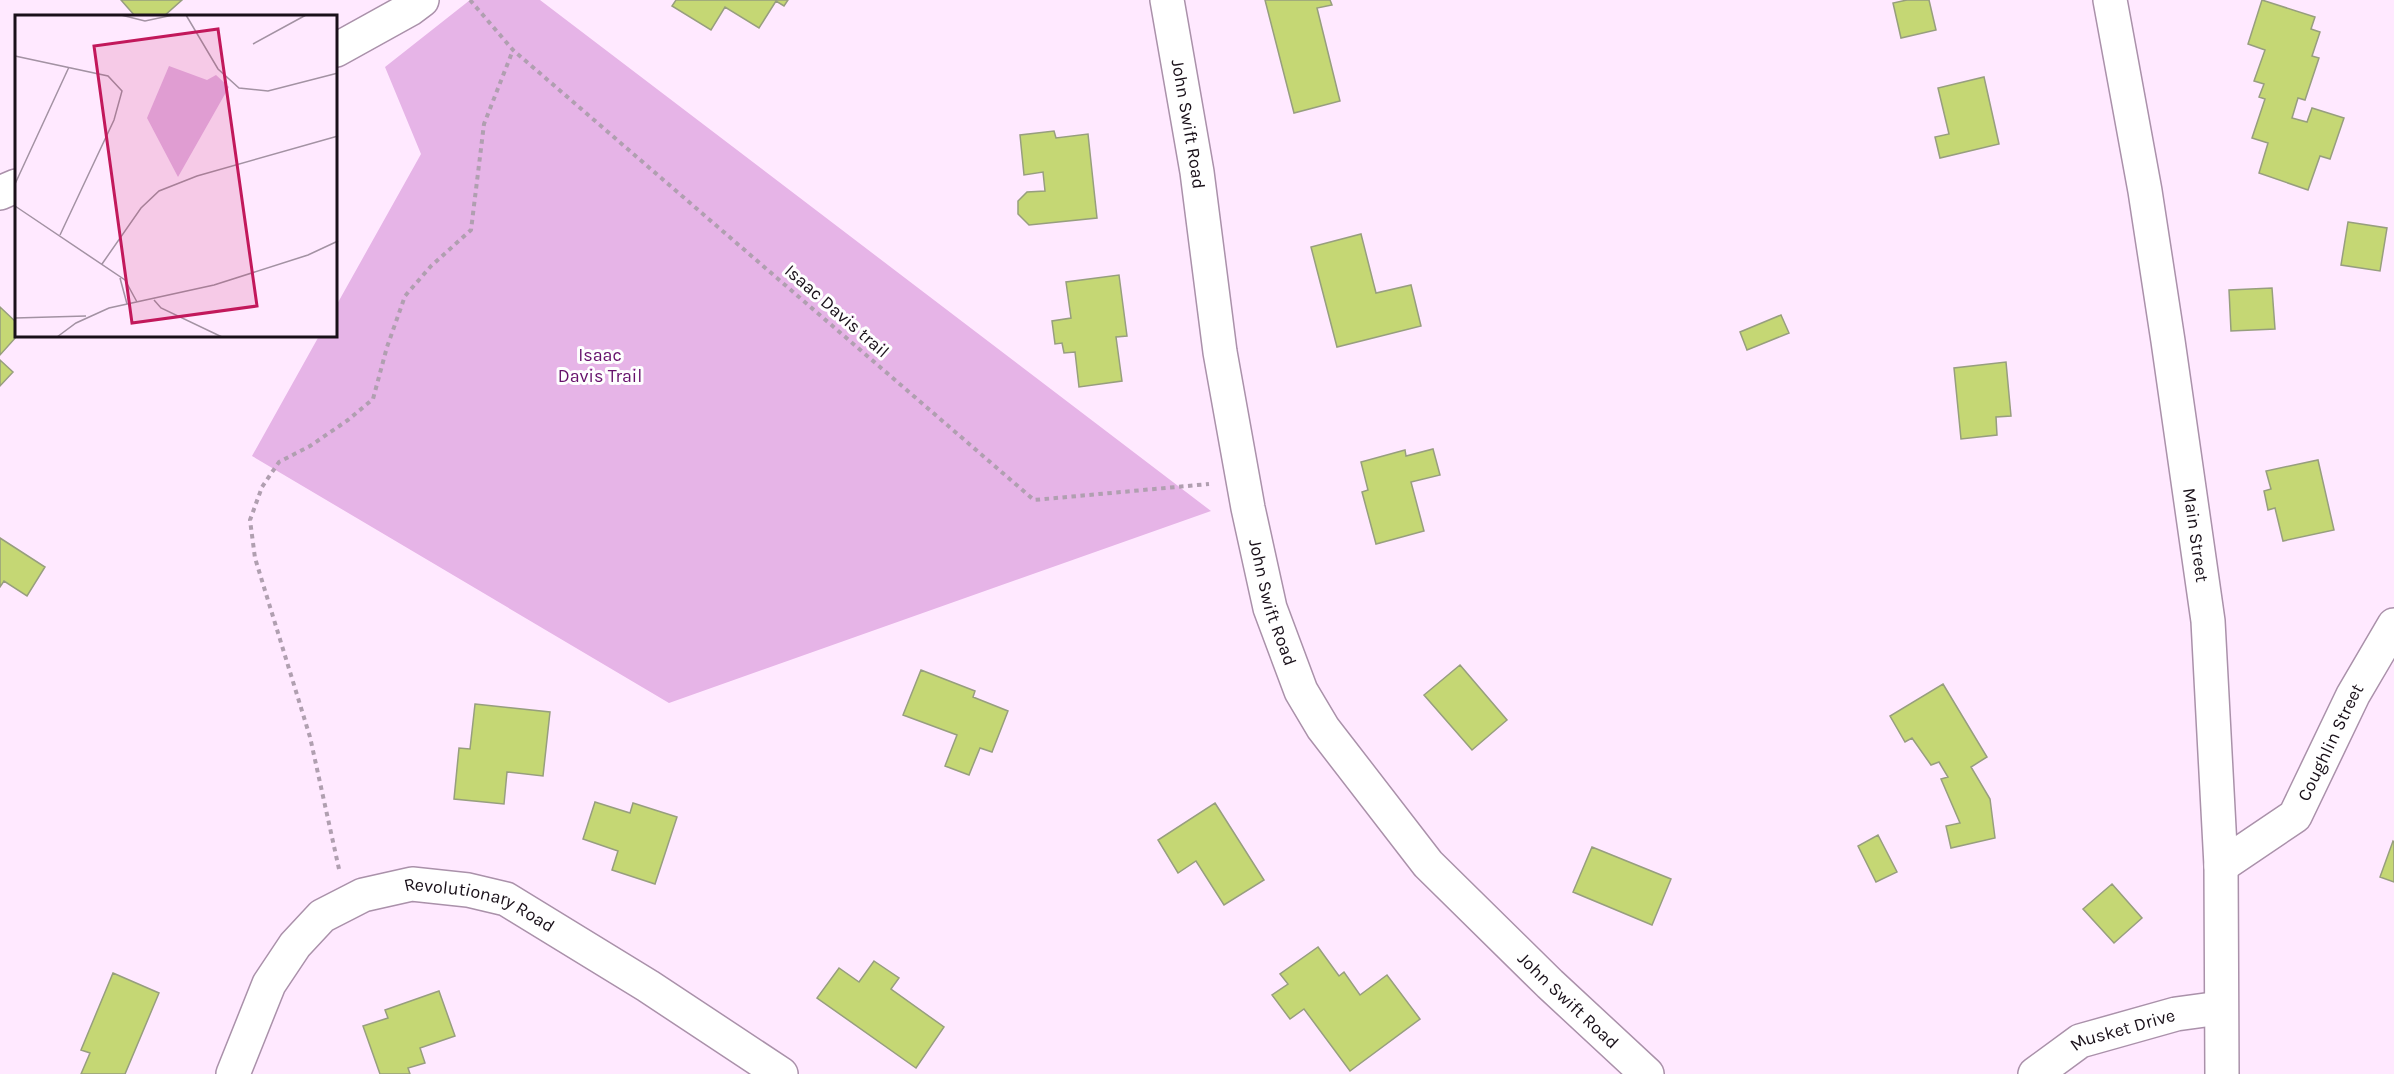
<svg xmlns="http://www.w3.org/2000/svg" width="2394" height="1074" font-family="Karla,sans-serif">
<rect width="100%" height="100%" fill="#ffe9ff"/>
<!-- green -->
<path fill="#e6b4e7" d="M470,0H540L1211,511L669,703L252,456L319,336H336V306L421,154L385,67Z"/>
<!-- building -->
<path fill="#c5d774" stroke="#979e7e" stroke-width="1.5" d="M121,0H182L164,16H135Z
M676,0H788L784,6L776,1L759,28L725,7L711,30L672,6Z
M1265,0H1330L1332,5L1317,8L1340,101L1294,113Z
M1907,0H1929L1936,30L1901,38L1893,3Z
M2262,0L2315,17L2311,29L2320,32L2312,56L2319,58L2305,100L2298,98L2292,118L2307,122L2312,108L2344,118L2330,159L2320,156L2308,190L2259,173L2268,143L2252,138L2265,99L2259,97L2264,84L2254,81L2265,50L2248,44Z
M1984,77L1999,144L1940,158L1935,137L1949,134L1938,88Z
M1054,131L1056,138L1088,134L1097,218L1029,225L1018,214V201L1027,192L1045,191L1043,172L1024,175L1020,135Z
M2348,222L2387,228L2380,271L2341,265Z
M1361,234L1376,293L1411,285L1421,326L1337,347L1311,247Z
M1119,275L1127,336L1116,337L1122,381L1079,387L1075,352L1064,353L1062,343L1055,344L1052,321L1071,318L1066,282Z
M2272,288L2275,329L2231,331L2229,290Z
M0,307L16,322L17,336L0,355Z
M1781,315L1789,333L1747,350L1740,332Z
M0,360L13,372L0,386Z
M2006,362L2011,416L1996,417L1997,435L1961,439L1954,368Z
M1433,449L1440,475L1411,482L1424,531L1376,544L1362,492L1368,490L1361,462L1405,450L1406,456Z
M2318,460L2334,530L2283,541L2275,508L2268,510L2264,491L2271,489L2266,471Z
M0,538L45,567L27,596L4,581L0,587Z
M1460,665L1507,720L1472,750L1424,695Z
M921,670L975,691L973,697L1008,711L992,752L980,748L969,775L945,766L957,735L903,715Z
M1943,684L1987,757L1971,767L1990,799L1995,838L1951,848L1946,826L1960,823L1941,779L1948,777L1939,762L1931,765L1912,738L1905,742L1890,716Z
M475,704L550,712L543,776L507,772L504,804L454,799L459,748L470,749Z
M595,802L630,813L633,803L677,817L655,884L612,870L618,851L583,839Z
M1215,803L1264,880L1224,905L1196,861L1178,873L1158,840Z
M1878,835L1897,872L1876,882L1858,846Z
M2393,841L2394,842V882L2380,877Z
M1592,847L1671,879L1652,925L1573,892Z
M2112,884L2142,918L2114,943L2083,909Z
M1318,947L1339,976L1344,972L1360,995L1387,975L1420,1019L1350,1071L1304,1009L1290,1019L1272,995L1288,984L1280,974Z
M874,961L899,978L891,989L944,1027L916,1068L817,998L839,968L859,982Z
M113,973L159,993L125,1074H81L90,1053L81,1050Z
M439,991L455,1036L420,1048L425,1063L408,1068L410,1074H380L363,1026L388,1018L385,1010Z"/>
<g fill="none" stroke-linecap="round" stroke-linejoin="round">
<!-- street casing -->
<g stroke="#aa91aa" stroke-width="36">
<g id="street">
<path id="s1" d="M1167,0L1197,172L1220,352L1248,508L1270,608L1301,691L1323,728L1428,864L1550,984L1647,1074"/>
<path d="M336,50L410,9L422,0"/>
<path d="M0,193L16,186"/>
<path id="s2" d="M2221,866L2295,816L2353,695L2394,625"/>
<path id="s3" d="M233,1074L269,984L295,945L322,916L363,895L412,884L468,890L506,899L648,986L781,1074"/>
<path id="s4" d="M2035,1074L2080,1041L2176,1014L2220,1008"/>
</g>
</g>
<!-- secondary casing -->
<g stroke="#aa91aa" stroke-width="36">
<g id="secondary">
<path id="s5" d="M2110,0L2145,191L2168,341L2208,621L2221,866L2222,1074"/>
</g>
</g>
<!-- path -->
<path stroke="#b09fb0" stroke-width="4" stroke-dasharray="4.5 4.5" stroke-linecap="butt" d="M470,0L513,50L1034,500L1209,484
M339,869L310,737L255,558L250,520L262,487L279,462L310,446L348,420L373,399L387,347L405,296L431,266L471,230L484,124L513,50"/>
<!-- street -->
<use href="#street" stroke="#fff" stroke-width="33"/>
<!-- secondary -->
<use href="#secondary" stroke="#fff" stroke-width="33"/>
</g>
<g text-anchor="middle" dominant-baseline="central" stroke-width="6" stroke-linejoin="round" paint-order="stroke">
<!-- street labels -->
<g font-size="18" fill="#191019" stroke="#fefefe">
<text stroke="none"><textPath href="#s1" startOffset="126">John Swift Road</textPath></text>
<text transform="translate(837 311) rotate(41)">Isaac Davis trail</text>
<text stroke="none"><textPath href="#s5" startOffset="542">Main Street</textPath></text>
<text stroke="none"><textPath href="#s1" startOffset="612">John Swift Road</textPath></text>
<text stroke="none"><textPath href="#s2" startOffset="171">Coughlin Street</textPath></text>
<text stroke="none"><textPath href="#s3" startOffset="351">Revolutionary Road</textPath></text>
<text stroke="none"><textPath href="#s1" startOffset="1116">John Swift Road</textPath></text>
<text stroke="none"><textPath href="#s4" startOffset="100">Musket Drive</textPath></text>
</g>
<!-- park labels -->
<g font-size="18" fill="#650f6a" stroke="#fefefe">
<text x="600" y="355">Isaac<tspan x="600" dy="21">Davis Trail</tspan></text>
</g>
</g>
<!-- overview -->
<g transform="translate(15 15)">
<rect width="322" height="322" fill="#ffe9ff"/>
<path d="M154,51L192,65L201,60L214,72L163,162L132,103Z" fill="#e6b4e7"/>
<path fill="none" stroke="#a392a3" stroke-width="1.5" d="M106,0L130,6L158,0M171,0L203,54L224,73L253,76L323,58M238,29L291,0M0,41L93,61L107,76L99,105L45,220M0,169L54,52M0,191L110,265L122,287M87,249L126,193L144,176L182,161L323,121M105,263L112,289M139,285L146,293L207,322M0,303L71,301M42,322L61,308L94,293L199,270L293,240L323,226"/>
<path fill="#c2185b" fill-opacity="0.15" stroke="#c2185b" stroke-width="3" d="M203,14L242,291L117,308L79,31Z"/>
<rect width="322" height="322" fill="none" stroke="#191019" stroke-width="3"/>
</g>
</svg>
